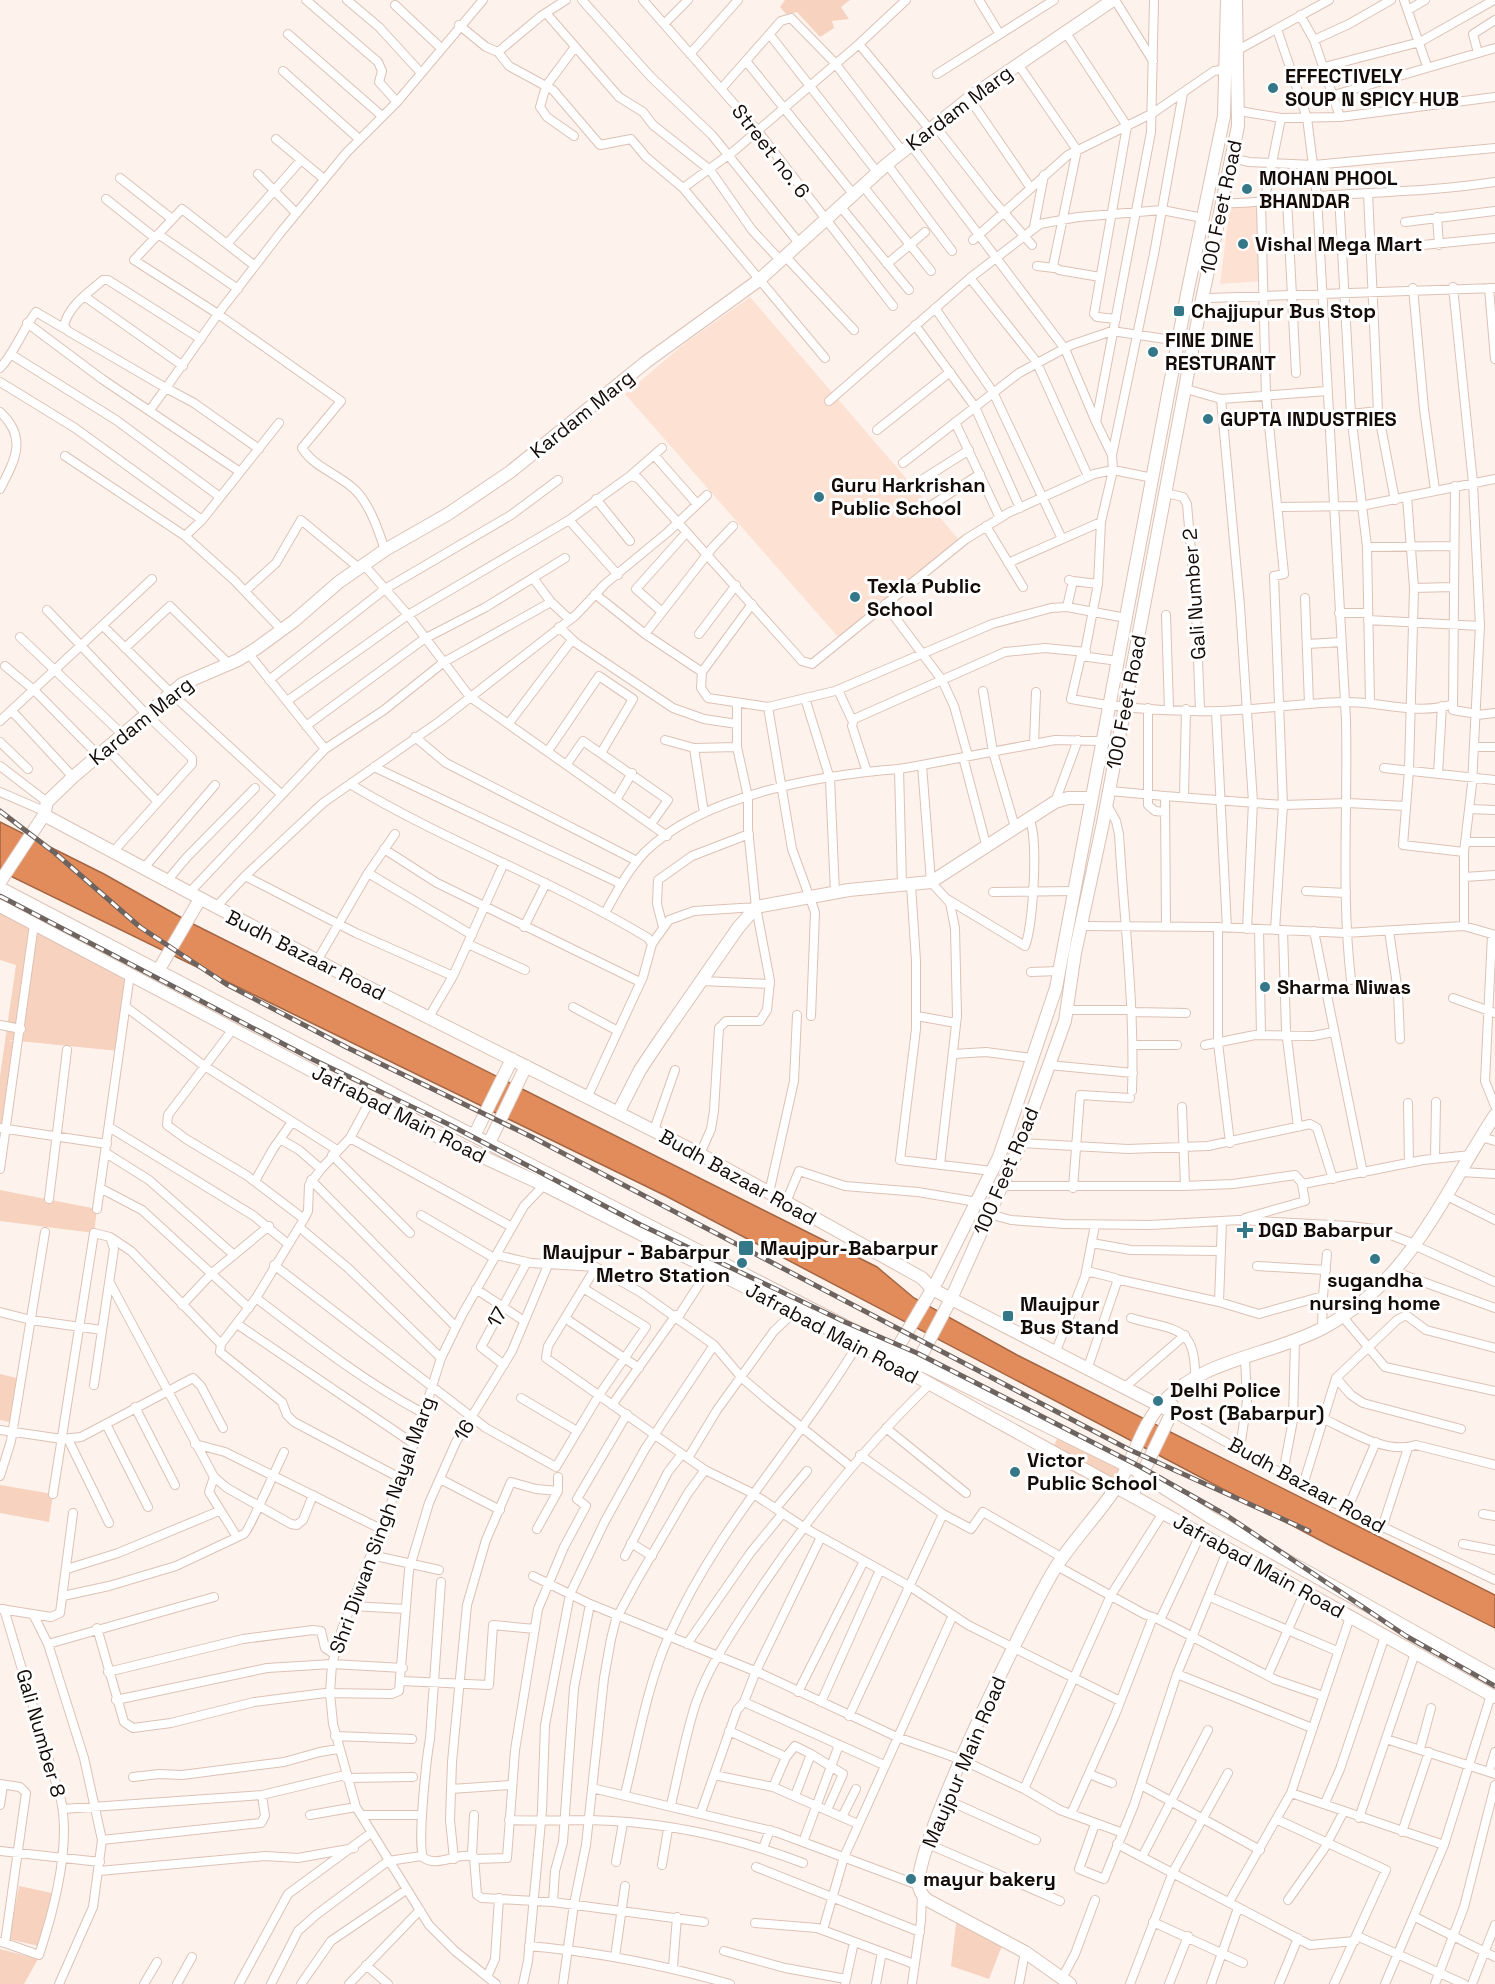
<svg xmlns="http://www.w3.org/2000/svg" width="1495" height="1984" font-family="'Space Grotesk',sans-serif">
<rect width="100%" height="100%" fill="#fdf2ec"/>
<!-- built -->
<path fill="#fde1d3" d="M1259,205L1263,281L1220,284L1230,206Z
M750,297L961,542L900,587L839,638L625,394L684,344Z"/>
<!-- green -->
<path fill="#f7d2bf" d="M785,0H850L841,7L849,19L832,21L834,28L820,37L797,12L787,15L780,7Z
M0,911L130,974L119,1051L9,1040L19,1044L0,1169V1076L16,965L0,960Z
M0,1190L97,1209L94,1233L0,1221Z
M0,1374L21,1379L14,1423L0,1420Z
M1058,1437L1127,1471L1107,1490L1048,1459Z
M0,1485L53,1494L49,1522L0,1513Z
M19,1886L52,1893L38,1946L9,1939Z
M957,1916L1003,1943L989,1979L951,1966Z
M0,1949L38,1959L24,1984H0Z"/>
<!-- water -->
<path fill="#e28b5b" stroke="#a46542" stroke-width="1.5" d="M0,822L104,874L191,923L877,1267L914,1298L1017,1355L1495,1595V1628L1331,1546L666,1196L0,871Z"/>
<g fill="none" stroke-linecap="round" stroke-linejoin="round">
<!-- street casing -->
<g stroke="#dcc2b5" stroke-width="10">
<path id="street" d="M306,0L378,62L382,71L379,82L397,102
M347,0L379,27L421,73
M582,0L651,77L712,135L799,243
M643,0L757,130L893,306
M906,0L859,44L931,131
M979,0L999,33
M1115,0L1153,61
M1404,0L1427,66
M395,5L441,48
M1408,10L1425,0
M546,13L619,97L643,112L653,125L710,170L752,230L780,260
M1300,15L1314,40L1340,117L1495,97
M664,24L688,0
M459,25L486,47L498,52L541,16L566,0
M1277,29L1307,118L1317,196L1346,720C1348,806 1341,894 1351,980
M1066,33L1127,126L1094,314L1097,317L1116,319
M288,34L382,116
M770,35L877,172
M1314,40L1349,24L1391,0
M1236,51L1329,0
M498,52L509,66L553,90L600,145L631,139L646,157L683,188L825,358
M1478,53L1473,34L1495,20
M690,54L738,0
M746,61L854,195
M1018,64L1077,150L1053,266L1059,270L1100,277
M1324,67L1420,42L1494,0
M283,71L359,139
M937,74L1054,0
M721,89L781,21L791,18L834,62L903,152
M1334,95L1495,48
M969,98L1030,187
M1239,111L1281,118L1340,117
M936,127L993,200L1032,245
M574,136L547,117L540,107L546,86L575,47
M276,139L324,179
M911,145L1065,349L1096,422
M1231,158L1249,162L1314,165L1495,148
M887,164L952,251
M258,174L296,213
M120,178L172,219
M863,186L931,271
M683,188L734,151L859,44
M1368,193L1378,411L1395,500
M1339,195L1351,414L1367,547L1370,703
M106,199L155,238
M1287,199L1296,373
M1221,203C1254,205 1285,197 1317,196C1377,192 1436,191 1495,182
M1261,203L1266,395L1284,574L1274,576L1283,805L1275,930
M1264,203L1281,118
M840,206L909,290
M1437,217L1439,245
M1405,222L1495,211
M1034,227L1044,175
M158,234L238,289
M973,240L1068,155L1153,113L1214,71L1221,70
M227,244L301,160
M1371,250L1495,238
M785,256L854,330
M887,264L925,232
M255,266L182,209L134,260L218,314L341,401L302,448C314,467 336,473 353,488C369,502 378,529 385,550
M1037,266L1054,268
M970,278L1036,361L1088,476
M1453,287L1473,483L1480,626L1472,784L1464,852V926
M1413,288L1424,409L1435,490
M1489,288L1495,359
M84,296L183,366
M1209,298L1495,288
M935,308L993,392L1062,539
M27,323L102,379L240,472
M915,325L975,407L1020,508
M12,355L116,420L220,497
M0,368C16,351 22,330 36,312L65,329
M0,382L75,428L202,520
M1186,389L1221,399L1327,391
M1221,399L1240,606L1253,802L1247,929
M829,401L970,278L1040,224L1078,217L1162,210L1203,218
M150,410L166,388L68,331L64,326C68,306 89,292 103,280H108L201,339
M0,412C28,438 15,460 0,489
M1351,414L1378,411
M955,422L1000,518
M1329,424L1352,419
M877,430L950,372
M259,449L194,403L166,388L218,314L281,232L347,152L397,102L483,0
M654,455L697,504
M1112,455L1096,422L1151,132L1154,0
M65,456L185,536L234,580L281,629
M903,463L1019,373L1071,345L1112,331L1179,341
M630,476L662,448
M920,481L969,450
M1455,486L1453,710L1477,714
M1166,493L1183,497L1187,504L1196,610L1200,710
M1407,497L1414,588L1409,770L1403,845L1464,852
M596,499L630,541
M932,505L980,474
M1279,507L1361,506L1495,479
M569,520L618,575
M986,526L1023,587
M185,536L202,520L279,423
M1367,547L1453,546
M1008,563L1101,522
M364,565L408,615L569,520L630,476L638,478L802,661L812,664L966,539L1008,513L1094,474L1113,470L1153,478
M1073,581L1098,584
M1414,588L1453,587
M245,591L276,563L301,520L359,568
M595,594L645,634L713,547L733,526
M1305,598L1309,704
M551,602L570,620
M752,604L702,672L701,688L708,698L768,707L835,691L992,624L1051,608L1067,607L1126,618
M885,604L942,680L954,706L968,756
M1067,607L1073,581L1069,580
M47,610L147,715L192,758V764L112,853
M662,612L636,589L686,533
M1339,613H1368
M1166,615L1169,709
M1368,620L1480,626
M103,626L171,693L281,794
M559,627L576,643L673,708L704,719L737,724
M645,634L702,672
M699,634L736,585
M20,637L123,735
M1307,644L1341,642
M125,648L170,606L229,664
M249,654L325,749
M1084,657L1098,584L1101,522L1113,470L1112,455L1154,254L1183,93
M1118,661L1081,656L1071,699C1118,708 1168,712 1216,711C1259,710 1301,703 1344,702C1378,701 1419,716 1453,704
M5,666L34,690L98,755
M269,680L385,589L511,515L558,480
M838,690L852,720
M983,691L993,752L1015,827
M805,698L830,779L835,893
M287,701L408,615L470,697L667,836
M768,707L792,849L815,912L811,1016
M1148,708V805L1155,811L1165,812
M12,711L73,777
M1216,711L1227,928
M1477,715L1495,713
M0,721L152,579
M509,723L572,640
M306,726L424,639L486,607L565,558
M415,737L446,763L637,861
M665,740L694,748L737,747
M0,742L28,769
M1034,744L1036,692
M105,747L158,802
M1474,747H1495
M694,748L704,813
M548,751L599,676L633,699L601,753
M963,757L987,848
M567,764L583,741L668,800L651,824
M922,765L1055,740L1103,741
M0,766L47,802
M374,767L621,884
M1384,768L1495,780
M899,769L922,765L931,882L950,903L955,928L957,1016L940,1165
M867,772L852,726L854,719L1005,652L1045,648L1086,652
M1438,774L1442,706
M350,784C446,842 552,880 648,938L652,944
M1110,791L1165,796L1166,926
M0,792L44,811
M1165,796L1283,805L1348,803L1405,806
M1184,797L1186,709
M616,800L632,773
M1055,802L1078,740
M1107,805L1116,821L1119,834C1124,920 1135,1005 1132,1091
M1469,809L1495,810
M1465,842H1495
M384,849L437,883L640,982
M143,869L215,785
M368,873L472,935
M245,876L356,933L453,976
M1464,877L1495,875
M166,882L187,857L255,788
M911,885L916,961V1029L900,1160L992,1171
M1306,891L1346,893
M993,892L1074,891
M189,893L325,749L384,710L444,662L551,602L533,578
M947,899L1025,946C1033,928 1039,835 1029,819
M215,908L245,876L323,803L440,721L576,615L605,584L668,532L707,495
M605,913C617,891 628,870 645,852C704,794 821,775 899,769L902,885
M1081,926L1218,927L1345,933L1464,926L1495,935
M524,927L546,883
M663,927L657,904L658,880L692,856L749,834
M1218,927V1043L1230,1143
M1259,929L1261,1035
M1283,930L1286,1030L1298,1127
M1314,931L1363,1173
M1389,931L1398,992L1400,1039
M1492,935L1485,1081L1495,1106
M468,944L525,970
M317,961L368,873L395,834
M1031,972L1059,971
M702,981L770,984
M1453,998L1495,1013
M126,1007L203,1065L337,1150
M573,1007L618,1031
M1067,1010H1132
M1132,1012L1186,1013
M917,1016L956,1023
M429,1017L453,976L504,863
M0,1025L21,1029
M233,1029L168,1115L167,1125L186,1139L246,1175L304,1219
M1133,1045H1177
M1205,1045L1255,1035L1313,1036L1334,1032
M954,1054L986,1052L1032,1058
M1049,1065L1133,1073
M587,1098L643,977L652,944L669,920L694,911L756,907
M1408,1103L1409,1163
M1182,1107L1185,1186
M109,1127L254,1216L288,1244
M0,1128L107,1144
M654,1130L675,1070
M1481,1137L1495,1141
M350,1138L512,1227
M280,1139L299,1150L321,1169L309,1185L308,1211L304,1219L256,1298L221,1344L220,1352L282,1402L287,1415L294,1422L400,1478
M1021,1143L1128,1149L1208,1146L1310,1124L1317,1128L1333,1179
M106,1153L149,1180L234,1255
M700,1154L711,1129L714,1111L719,1028L726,1021H760L767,1010L770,981L756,907L748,829V797L737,747V704
M332,1155L410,1233
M1435,1158L1436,1102
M0,1169L34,924
M321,1169L350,1138L370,1101
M1461,1172L1495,1174
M311,1180L456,1327
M255,1181L273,1149L292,1122
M1001,1186H1183L1233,1184L1295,1175L1303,1184L1423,1160L1471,1155
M100,1188L142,1210L249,1308
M1073,1188L1080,1095L1130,1098
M769,1193L794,1081L797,1015
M1447,1196L1495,1220
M49,1199L67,1050
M786,1202L799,1171L845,1186L918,1192L977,1202
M97,1209L130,974
M989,1214L1011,1220L1065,1224L1150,1225L1239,1220L1350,1226L1375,1229L1417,1245
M421,1215L494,1258
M1245,1218L1305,1201L1302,1184
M1222,1221L1219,1302L1259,1314L1323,1296L1322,1328
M299,1227L348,1268L441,1358
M110,1237L131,1251L221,1344
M1092,1243L1131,1250L1221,1251
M1416,1246L1495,1282
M496,1255L531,1263L596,1267L640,1292L714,1345L742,1378L770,1402L850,1466
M274,1265L486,1428L556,1467L599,1395L646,1327L583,1288
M1257,1266L1326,1270
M596,1267L548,1346L546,1358L682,1454
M1393,1271L1495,1308
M1085,1277L1095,1225
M1116,1279L1219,1302
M110,1283L214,1477L227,1488L291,1524L297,1525L303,1520L313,1495
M476,1289L524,1321
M1323,1296L1327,1254
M256,1298C310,1339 363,1381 423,1413
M182,1305L212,1273L269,1226
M0,1312L31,1320L102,1330
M1342,1316L1385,1367L1495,1391
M678,1317L709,1269
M565,1318L639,1368
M1131,1318C1174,1331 1196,1324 1195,1377
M237,1324L414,1444
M1056,1351L1086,1274L1091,1272L1115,1278L1117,1282L1088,1367
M504,1365L481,1347L527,1262
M1336,1378L1351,1395L1363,1403L1461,1429
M1125,1387L1185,1335
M521,1398L577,1431
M612,1405L676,1315
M135,1407L175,1485
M1172,1412L1347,1510L1495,1580
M1324,1419C1350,1431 1387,1455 1416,1445L1495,1465
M106,1424L148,1507
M886,1428L966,1493
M0,1430L62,1439L81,1437L193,1378L201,1386L223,1428
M68,1439L109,1523
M195,1444L225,1452L381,1529
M1240,1448L1247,1401L1245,1357
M688,1458L705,1470L752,1493L805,1528L911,1587L968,1625L1120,1701
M1283,1473L1293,1420L1295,1340
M0,1476L11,1441L45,1232
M214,1477L209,1492L237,1537
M440,1479L500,1510
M1303,1485L1336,1378L1397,1320L1406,1315L1426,1330L1495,1348
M558,1491V1477
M53,1494L94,1233L110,1237L114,1249L94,1385
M776,1508L807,1471
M1347,1510L1376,1442
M943,1514L971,1529L983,1512L1063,1558
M1483,1514L1495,1516
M1382,1528L1408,1448
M631,1543L652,1556
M1463,1544L1495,1550
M371,1555L439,1570
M625,1556L668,1472L682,1454L688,1458L717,1410L774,1331L794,1312
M1057,1566L1144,1614L1160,1620L1201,1533
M67,1569L118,1553L219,1511
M533,1576L590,1604L762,1674L897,1737L962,1760L1024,1789L1060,1810L1123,1833
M441,1582L430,1739C427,1754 416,1853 424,1858C438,1868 460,1851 474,1857L477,1895L482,1898L553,1902L704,1922
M63,1596L109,1586L176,1566L244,1534C249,1531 278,1464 284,1452
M1210,1597L1337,1651
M351,1606L406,1609
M1,1609L51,1617L60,1613L73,1513
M4,1609L61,1800C71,1847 54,1910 39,1955L5,1943
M33,1614L48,1644L84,1758L102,1840L93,1907L59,1984
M1160,1620L1276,1680L1323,1696
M97,1628L124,1722L133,1728L171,1723L254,1702L325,1693L392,1694L399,1691L409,1570L429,1503L456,1442L512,1351L548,1265
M48,1644L214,1597
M687,1644L751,1552L783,1513
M108,1672L243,1639L313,1630L321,1631L325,1648L334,1654
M1177,1674L1312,1728
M1268,1675L1305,1591
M402,1681L489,1685L493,1625L535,1629
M798,1692L864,1561
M116,1700L267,1668L332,1664L403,1668
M744,1702L756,1671L821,1537
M821,1702L880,1570
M849,1716L943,1514L860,1455
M729,1731L786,1757L773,1787L858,1824
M335,1736L412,1739
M1386,1739L1495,1774
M1420,1749L1431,1708
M786,1757L795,1746L811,1754
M1489,1772L1495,1752
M1089,1774L1112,1783
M714,1775L773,1787
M133,1777L159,1774L182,1775L284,1762L320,1752L338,1749
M346,1778L413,1777
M0,1784L20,1787L26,1793L5,1943L0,1942
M1141,1785L1260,1850
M592,1788L776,1832L918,1885
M451,1789L511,1785
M1024,1789L1111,1595L1163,1513
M1291,1793L1444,1845
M625,1794C638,1742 647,1685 669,1636C716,1528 798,1444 858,1344
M795,1796L811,1754L843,1774L827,1810
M945,1799L1036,1840
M1325,1803L1340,1769L1385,1636
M0,1805L3,1785
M671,1805C679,1771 685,1736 696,1703C709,1666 730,1635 751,1603C804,1522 860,1451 930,1384
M63,1809L262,1795L345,1775
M701,1812L737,1710L744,1702L884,1765
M1071,1814L1115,1715L1153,1617
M310,1815L356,1807
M361,1815H416
M842,1817L856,1789
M1359,1818L1415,1653
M509,1820C535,1821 561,1820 587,1820C660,1821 735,1837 803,1863
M1278,1820L1386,1870L1334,1984
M1095,1824L1079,1869L1104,1879L1134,1805L1177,1674L1228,1549
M1402,1832L1429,1752
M102,1840L261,1823L265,1816L262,1795
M803,1842L839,1745
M928,1844L1060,1901
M1117,1844L1310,1945L1355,1941
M763,1848L770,1830
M0,1851L100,1862
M472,1855L474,1815
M1142,1857L1208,1730
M454,1859L450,1820L452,1762L467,1605L486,1540L511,1482L536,1489L558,1491L537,1529
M475,1859L507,1858L515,1750L538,1609L564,1547L586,1506L577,1499L627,1414
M616,1862L623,1823
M662,1865L668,1829
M756,1867L920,1932
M99,1871L265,1856L298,1858L354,1848
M1288,1900L1324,1849L1344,1811
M553,1902L555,1871L563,1842L574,1688L590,1604
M1229,1902L1291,1793L1350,1617
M1415,1917L1495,1957
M1153,1922L1243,1963
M755,1923L817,1928L914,1964
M823,1930L844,1857L953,1615
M1357,1936L1464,1984
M529,1946C598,1952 664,1965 730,1984
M724,1951L785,1968L846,1979
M615,1957L625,1886
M366,1965L388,1984
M673,1967L677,1917
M487,1977L495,1959L499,1898
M1062,1978L1075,1954L1095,1900
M144,1984L157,1962
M177,1984L192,1957
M239,1984L288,1894L371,1833
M271,1984L298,1931L316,1915L388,1861L422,1856
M301,1984L331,1941L406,1890
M349,1984L420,1910
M496,1984L455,1951L429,1925L356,1807L333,1724L330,1693L332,1664L342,1629L414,1444L441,1358L462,1315L524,1206L544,1185
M523,1984L528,1961L542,1811L545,1725L570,1594L605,1521L645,1449L714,1345
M563,1984L574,1904L586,1845L604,1678L611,1639L616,1619L636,1582L688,1493L705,1470
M845,1984L854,1942
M876,1984L882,1952
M912,1984L921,1921L922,1893
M1019,1984L1025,1952
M1130,1984L1173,1872L1228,1773
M1169,1984L1188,1936
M1211,1984L1238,1908
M1279,1984L1298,1938
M1385,1984L1444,1845L1491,1695
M1435,1984L1464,1907L1495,1785
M1472,1984L1495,1925"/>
</g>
<!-- secondary casing -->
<g stroke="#dcc2b5" stroke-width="14">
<path id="secondary" d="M1113,0L972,96L887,164L759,280L646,362L510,472L448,514L385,550L339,582L294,621L257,648L238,660L182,684L73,777L47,802L44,815L348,977L700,1154L922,1278L932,1289L1172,1412
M0,882L44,815
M0,888L441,1119L896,1352L1134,1469L1213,1519L1495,1677
M0,906L428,1132L544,1185L858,1344L1495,1697
M158,971L200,899
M618,1113L640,1070L658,1043L738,928L756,907L849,890L931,882L1055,802L1068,798H1092
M474,1136L512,1059
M489,1143L526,1066
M891,1359L937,1281L999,1157L1056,988L1187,294L1224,116L1227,0
M914,1369L951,1299L1020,1145L1065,1021L1075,953L1103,823L1199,314L1238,126L1236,0
M1132,1495L1172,1412V1405
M1070,1984L1025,1952L931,1902C925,1899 920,1893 919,1886C912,1849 1030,1608 1056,1567C1074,1539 1097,1516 1115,1489C1133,1463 1140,1427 1162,1403C1204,1358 1270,1356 1323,1328C1411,1281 1443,1194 1495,1115"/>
</g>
<!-- street -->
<use href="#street" stroke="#fff" stroke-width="8"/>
<!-- secondary -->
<use href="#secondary" stroke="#fff" stroke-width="12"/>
<!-- rail casing -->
<g stroke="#6d635f" stroke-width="5">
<path id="rail" d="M0,811L55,853L140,927L226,984L346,1047L532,1137L1128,1449L1309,1531
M0,896L314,1060L450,1125L641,1225L845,1322L917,1353L1139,1466L1226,1515L1406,1636L1495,1686"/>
</g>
<!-- rail -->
<use href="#rail" stroke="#fff" stroke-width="3" stroke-dasharray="9" stroke-linecap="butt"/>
</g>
<!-- markers -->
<g fill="#347788" stroke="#fff" stroke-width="2">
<circle cx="1273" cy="88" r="6"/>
<circle cx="1247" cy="189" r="6"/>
<circle cx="1243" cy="244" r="6"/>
<rect x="1173" y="305" width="12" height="12" rx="3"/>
<circle cx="1153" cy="352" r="6"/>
<circle cx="1208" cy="419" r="6"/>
<circle cx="819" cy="497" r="6"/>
<circle cx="855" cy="597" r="6"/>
<circle cx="1265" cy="987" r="6"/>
<path d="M1242 1221h6v6h6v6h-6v6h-6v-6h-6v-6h6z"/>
<rect x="738" y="1240" width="16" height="16" rx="3"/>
<circle cx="1375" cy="1259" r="6"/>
<circle cx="742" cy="1263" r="6"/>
<rect x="1002" y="1310" width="12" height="12" rx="3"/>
<circle cx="1158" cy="1401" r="6"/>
<circle cx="1015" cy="1472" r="6"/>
<circle cx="911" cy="1879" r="6"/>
</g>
<g text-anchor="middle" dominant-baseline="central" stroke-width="6" stroke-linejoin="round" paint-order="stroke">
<!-- poi labels -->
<g font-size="20" font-weight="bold" fill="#140c08" stroke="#fff" text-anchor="start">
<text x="1285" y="76">EFFECTIVELY<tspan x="1285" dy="23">SOUP N SPICY HUB</tspan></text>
<text x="1259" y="178">MOHAN PHOOL<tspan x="1259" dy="23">BHANDAR</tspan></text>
<text x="1255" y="244">Vishal Mega Mart</text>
<text x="1191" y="311">Chajjupur Bus Stop</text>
<text x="1165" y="340">FINE DINE<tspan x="1165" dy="23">RESTURANT</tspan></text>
<text x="1220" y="419">GUPTA INDUSTRIES</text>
<text x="831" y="485">Guru Harkrishan<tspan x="831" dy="23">Public School</tspan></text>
<text x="867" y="586">Texla Public<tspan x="867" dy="23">School</tspan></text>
<text x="1277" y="987">Sharma Niwas</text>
<text x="1258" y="1230">DGD Babarpur</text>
<text x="760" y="1248">Maujpur-Babarpur</text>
<text x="730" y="1252" text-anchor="end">Maujpur - Babarpur<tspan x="730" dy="23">Metro Station</tspan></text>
<text x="1375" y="1280" text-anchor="middle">sugandha<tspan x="1375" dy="23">nursing home</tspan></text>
<text x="1020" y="1304">Maujpur<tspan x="1020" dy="23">Bus Stand</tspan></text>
<text x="1170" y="1390">Delhi Police<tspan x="1170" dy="23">Post (Babarpur)</tspan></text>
<text x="1027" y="1460">Victor<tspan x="1027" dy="23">Public School</tspan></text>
<text x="923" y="1879">mayur bakery</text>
</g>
<!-- street labels -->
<g font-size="20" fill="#140c08" stroke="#fff">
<text transform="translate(959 108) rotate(-37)">Kardam Marg</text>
<text transform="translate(771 151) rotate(52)">Street no. 6</text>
<text transform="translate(1221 207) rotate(-78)">100 Feet Road</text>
<text transform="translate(582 414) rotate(-39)">Kardam Marg</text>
<text transform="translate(1194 594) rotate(-94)">Gali Number 2</text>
<text transform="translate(1126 702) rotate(-79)">100 Feet Road</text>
<text transform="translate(141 721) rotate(-39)">Kardam Marg</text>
<text transform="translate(306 955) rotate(27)">Budh Bazaar Road</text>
<text transform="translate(399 1114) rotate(27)">Jafrabad Main Road</text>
<text transform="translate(1006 1171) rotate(-67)">100 Feet Road</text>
<text transform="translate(738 1177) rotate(29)">Budh Bazaar Road</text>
<text transform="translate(497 1317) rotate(-61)">17</text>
<text transform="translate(832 1333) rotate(28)">Jafrabad Main Road</text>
<text transform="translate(464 1430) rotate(-59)">16</text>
<text transform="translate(1307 1485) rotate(29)">Budh Bazaar Road</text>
<text transform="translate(382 1525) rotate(-70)">Shri Diwan Singh Nayal Marg</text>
<text transform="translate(1259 1566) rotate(29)">Jafrabad Main Road</text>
<text transform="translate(41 1733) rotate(74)">Gali Number 8</text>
<text transform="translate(964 1762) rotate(-67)">Maujpur Main Road</text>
</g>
</g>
</svg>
